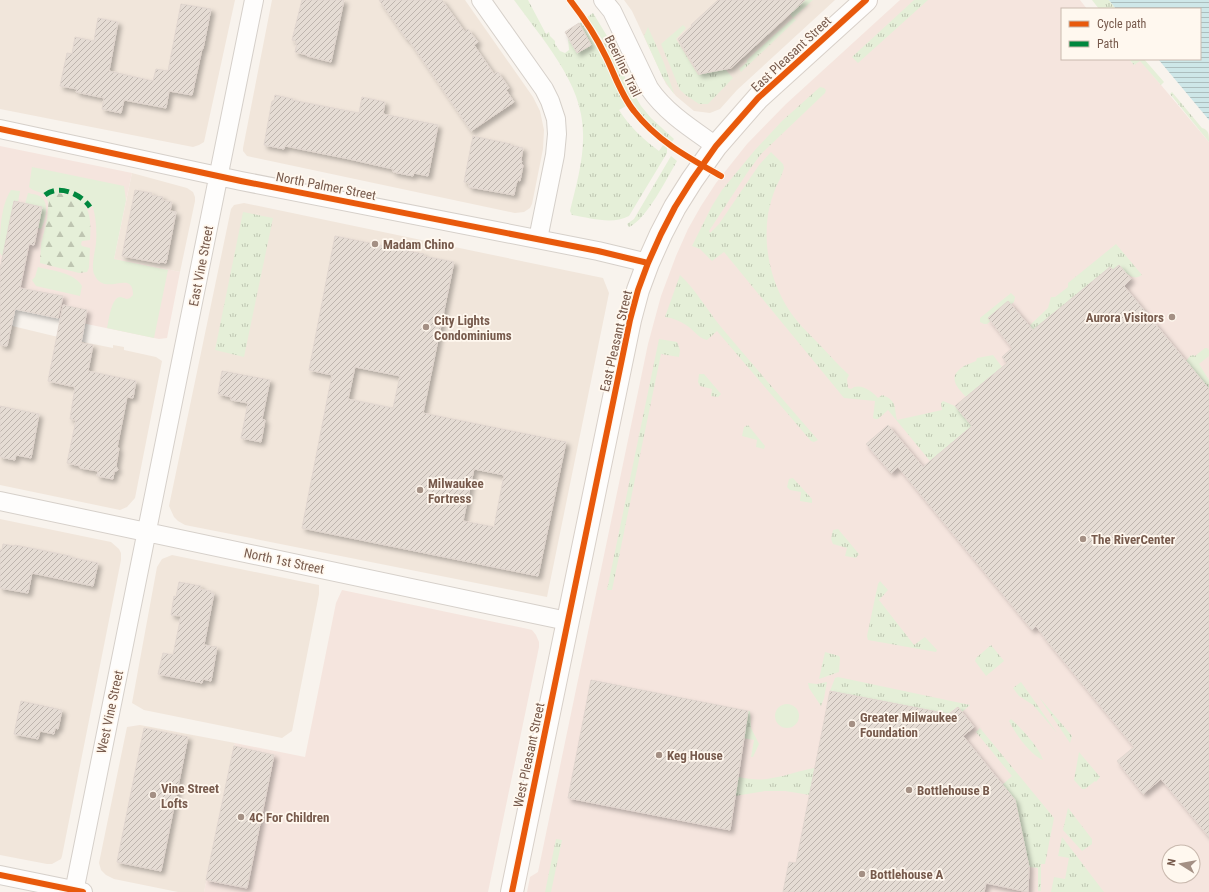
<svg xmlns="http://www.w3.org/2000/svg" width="1209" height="892" font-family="'Roboto Condensed',sans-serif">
<defs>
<pattern id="grass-tufts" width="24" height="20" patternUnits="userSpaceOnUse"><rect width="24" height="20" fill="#e5efd8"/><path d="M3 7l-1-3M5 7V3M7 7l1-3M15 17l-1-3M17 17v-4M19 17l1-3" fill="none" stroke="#bec5b1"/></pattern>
<pattern id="forest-firs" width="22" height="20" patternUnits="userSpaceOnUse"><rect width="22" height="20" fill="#e5efd8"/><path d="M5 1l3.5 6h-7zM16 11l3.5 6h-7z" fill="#bec5b1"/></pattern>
<pattern id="water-rules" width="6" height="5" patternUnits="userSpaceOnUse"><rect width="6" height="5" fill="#cee7e8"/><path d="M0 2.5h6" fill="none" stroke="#acbebe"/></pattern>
<pattern id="building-hatch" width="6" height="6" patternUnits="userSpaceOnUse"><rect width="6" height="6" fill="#e5dcd4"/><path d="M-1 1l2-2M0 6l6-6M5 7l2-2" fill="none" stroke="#beb5ae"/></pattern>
<filter id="shadow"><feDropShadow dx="3.5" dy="3.5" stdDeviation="2" flood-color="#0004"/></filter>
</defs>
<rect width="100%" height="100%" fill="#f8f3ed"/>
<!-- residential -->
<path fill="#f1e6db" d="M0,0H235L204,142L199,145L193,147L0,109Z
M272,0H465L533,97L540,111L544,130L543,149L532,204L530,208L524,212L515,213L247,156L243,151V148Z
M624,0H835L737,90L720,109L710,113L694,111L676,96L666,84L632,11Z
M132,173L187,188L193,192L195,197V201L180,272L114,259Z
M244,203L603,278L609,293L547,597L185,525L178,521L174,517L169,506L231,209L234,205Z
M0,323L58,337L113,348V345L124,347V350L156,357L162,361L135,498L127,507L120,510L0,485Z
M0,519L111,542L119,549L121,553V560L62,856L61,859L52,864H47L0,855Z
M172,555L319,585V594L292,731L282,738L144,710L132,703L157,567L162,559Z
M140,725L235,743L204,892H178L114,879L106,875L101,870L99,863L127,727Z"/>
<!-- commercial -->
<path fill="#f5e5de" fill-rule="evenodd" d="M900,0H1080L1087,9H1062V59H1129L1134,65L1140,60L1209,142V892H527L530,877L538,872L648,344L661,296L676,256L688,229L701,206L716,183L747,144L786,104ZM1169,852H1193V876H1169Z
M0,146L132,173L114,258L180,272L167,338L159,339L0,306Z
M342,590L528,629L532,630L536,635L539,642V647L488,892H204L235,743L305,757L336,603Z"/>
<!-- grass -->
<path fill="url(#grass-tufts)" d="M514,0H528L546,34L549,32L550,36L555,41V44L560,51L565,53L569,50L568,38L577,53L591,45L579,23L582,21L596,45L626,106L619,110C630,127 643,139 659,151L663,145L667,148V153L629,216C612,225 591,218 572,215L570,211C576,186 584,159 583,133C583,83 542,39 514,0Z
M805,0H813L793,18L790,14Z
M914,0H928L858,63L852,57Z
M1092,0H1109L1116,9H1099Z
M593,13L607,36L628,84L641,106L651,118L674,139L671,143L646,122L629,98L602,39L587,17Z
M793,18L796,20L741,72L739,69L747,62V60Z
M683,25L686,28L676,39L698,75L725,69L733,78L708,104H699L687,96L680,90L661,44Z
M648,27L664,63L674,94L663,78L644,36Z
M1129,59H1144L1164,82L1161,85L1140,61L1134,65Z
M820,87L824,88L826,90L825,93L761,154L747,173L709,231L710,233L719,224L759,165L771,152L783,164L784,168C782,175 779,181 776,187C772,196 770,205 768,214C763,248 771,284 791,313C798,323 808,333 817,342C828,353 838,365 849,375L847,379L848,388L851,389C859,382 872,391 878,398L882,395C897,400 894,407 897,420L942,410L941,403L943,401L955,406L972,426L930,461L888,410L878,419H875L873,418L875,401L844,398L724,252L712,261L700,249L692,246L712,206L722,190L755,150L782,121Z
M1172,92L1202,128C1209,130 1209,134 1209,142L1170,94Z
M671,156L677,161C667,178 647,219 629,227L627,224L634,219Z
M243,212L273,218L244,357L215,350Z
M1116,244L1142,275C1132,282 1125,272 1119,265L1033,331L1029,326L1048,308L1051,297H1055L1068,287V283Z
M680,275C696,290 707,310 721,327C753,365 786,403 818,440L814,442L811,441L717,331L707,340C698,338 693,329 686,325C680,321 673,318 665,317Z
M1011,293L1015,297L1014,302L987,324H984L980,322V318Z
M659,339L677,342L680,350L679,357L661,354L612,590H607Z
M1205,348H1207L1209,350V356L1199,364L1209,380V389L1186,361L1190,356L1193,355L1195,356Z
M993,355L1002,367L966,397C956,386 947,377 964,366C968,364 972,363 976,361L977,358Z
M699,374H704L721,394L718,397L711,396L712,389L700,386L698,382Z
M748,425L765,446L764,449L756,447L757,440L742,436L744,427Z
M793,478L812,499V503L800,501L801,492L790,490L787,487L789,479Z
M838,529L859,554L856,558L845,556L847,548L833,544L831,539L833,530Z
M880,581L888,590L879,600L914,645L925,637L937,650L936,652L868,640L867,636L878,584Z
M991,645L1004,661L986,676L975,661L976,658Z
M825,652L839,656L840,658L839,672L819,679Z
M838,677L970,705L962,712L957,707L947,715L945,713L830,691L835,678Z
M827,682L824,698L821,706L809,688L808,683L817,684Z
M1021,682L1057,733L1033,705L1019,696L1013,688Z
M1039,697L1072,736L1070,743Z
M748,711H750L751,728L759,744L753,757H751L754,740L743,738Z
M1011,719C1021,728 1040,748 1043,760C1030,755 1015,733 1009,721Z
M980,728L1054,818L1045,864H1041V891H1038V868L1029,867L1015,800L1002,785L1012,776L976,732Z
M1079,752L1100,777L1096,782L1095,781L1085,789H1082L1074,780Z
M815,768L810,795L785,791H765L735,796L738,777C750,779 760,781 772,778C787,776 800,770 815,768Z
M1068,808L1092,839V844L1082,851L1063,830Z
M1062,837L1104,892H1051L1054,877L1065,879L1069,858L1058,856Z
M556,839L562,840L551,892H545Z"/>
<!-- forest -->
<path fill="url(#forest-firs)" d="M55,193C88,195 92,211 90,240L82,241L81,244L82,246L90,248L89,268L87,272L79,273L40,263L41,244L47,220L49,197L51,194Z"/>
<!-- green -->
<path fill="#e5efd8" d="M32,167L124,186L126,200L114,259L168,270L154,338L107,328C109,321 111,296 121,297C121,297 126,299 127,299L130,298L133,295C133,267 105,299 94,274C91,266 95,252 96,243C97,231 96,219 93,207H90L89,210C80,198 66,190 51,194L49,197V205L46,196C41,191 33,192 29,187Z
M11,190L20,191L18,202H14L3,257L0,253C0,233 0,207 11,190Z
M28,193C32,194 37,194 41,197C50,203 45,220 41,229L38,228L42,207L25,204Z
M38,267C52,271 74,272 82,286L80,296L36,286L32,280L35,277Z
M775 716a12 12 0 1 1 24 0a12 12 0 1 1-24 0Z"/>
<!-- water -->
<path fill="url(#water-rules)" d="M1109,0H1209V120L1158,59H1200V9H1116Z"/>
<!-- building -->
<path fill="url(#building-hatch)" stroke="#e1d6cf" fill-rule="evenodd" filter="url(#shadow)" d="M302,0H344L331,62L307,56V55L295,52L297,43H295L296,41L292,40Z
M379,0H442L465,32L468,29L478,42L474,45L494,74L498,72L509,88L506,90L514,102L471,131L408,39L407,40Z
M718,0H805L731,68L699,74L678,39L692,26L691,25Z
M181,4L211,9L203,49H202L192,95L169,91L166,108L124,100L121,113L102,109L104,98L76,92L77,89L60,86L67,53L72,54L75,37L94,41L98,18L118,22L109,71L153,81L156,69L168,71Z
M579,23L591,45L577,53L565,32Z
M275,95L293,99L292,100L359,113L362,97L385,102L383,114L438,125L428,176L414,173L413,176L393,172V169L349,159L285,146L284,149L264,145L272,101H274Z
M473,136L511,144L510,145L523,148L521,160L522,161L521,164L523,165L520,181L518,180L516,184L514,195L469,187V183L464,182Z
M135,190L152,193L151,195L163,197L162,200L172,202L170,211L176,212L166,263L161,262L160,263L122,256Z
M14,201L42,207L34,245L29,244L20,288L63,296L58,318L15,309L7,346L0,345V269Z
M335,236L424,254V256L454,262L423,413L566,442L538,576L302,528L332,375L309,370ZM355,367L400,376L393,408L348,399ZM474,469L504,475L494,527L463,521Z
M1119,265L1131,279L1124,286L1209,389V837L1161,779L1143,794L1117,761L1134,747L1047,641L1036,626L1032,630L898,467L891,473L866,444L888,425L923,467L972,426L955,406L1007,363L1002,357L1012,348L988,318L1008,301L1033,330L1110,267L1113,270Z
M63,305L87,310L81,343L93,345L88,371L136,381L133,398L127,397L117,448H119L116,466L118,470L114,472L113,479L97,476L98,471L80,468V466L67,463L76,420L70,419L75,387L48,381Z
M222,371L270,380L262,419L265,420L261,442L241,438L248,403L231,400V397L218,394Z
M0,406L39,414L31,458L16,455L15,460L0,457Z
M3,544L14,546L15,545L46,551L70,556V557L98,563L93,586L32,573L28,593L0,588V550H2Z
M179,582L201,586L200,589L211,591V593H214L204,645L217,647L211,681L203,679L202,683L158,674L163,653L173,655L181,616L171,615L174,596L176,597Z
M591,680L748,711L730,830L568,798Z
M830,691L949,714L958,707L974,727L963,736L1015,800L1029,867L1028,892L986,883L984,892H783L789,862L796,863Z
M21,701L62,710L58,729L55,728L54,734L40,731L38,739L14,734Z
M144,728L188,737L161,871L117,862Z
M234,746L274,755L247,888L206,880Z"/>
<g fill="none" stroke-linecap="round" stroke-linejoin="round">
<!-- street casing -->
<g stroke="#d6d0ca" stroke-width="20">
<path id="street" d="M481,0L544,89L550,101L556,119L557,134L555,155L538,239
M603,0L612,11L649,88C666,113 692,129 716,146
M0,129L241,181L598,251L648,263
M0,501L567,621
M0,875L83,892
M74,892L254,0"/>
</g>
<!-- secondary casing -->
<g stroke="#d8d0c9" stroke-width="24">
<path id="secondary" d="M512,892L630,320L638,290L648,263L661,234L675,207L692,180L716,146L758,98L866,0"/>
</g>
<!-- street -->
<use href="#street" stroke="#fefdfc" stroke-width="18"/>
<!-- secondary -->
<use href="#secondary" stroke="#fefdfc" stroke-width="22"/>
<!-- quiet -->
<path stroke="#00873e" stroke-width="5" stroke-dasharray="10 5" stroke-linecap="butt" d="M45,195C59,184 81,194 90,207"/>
<!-- cycleway casing -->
<g stroke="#fff8ef" stroke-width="8">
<path id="cycleway" d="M570,0C584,18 596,36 606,57C615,75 621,95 634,111C657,141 689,158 721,176
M0,129L241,181L598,251L648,263
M0,875L83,892
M512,892L630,320L638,290L648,263L661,234L675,207L692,180L716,146L758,98L866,0"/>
</g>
<!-- cycleway -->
<use href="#cycleway" stroke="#e8590c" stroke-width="6"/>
</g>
<!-- markers -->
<g fill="#a49084" stroke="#fff8ef" stroke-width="1.5">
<circle cx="375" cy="244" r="4"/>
<circle cx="1172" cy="317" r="4"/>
<circle cx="426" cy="327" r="4"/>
<circle cx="420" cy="490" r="4"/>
<circle cx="1083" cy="539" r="4"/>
<circle cx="852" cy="724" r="4"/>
<circle cx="659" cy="755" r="4"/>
<circle cx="909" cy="790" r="4"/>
<circle cx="153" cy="795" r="4"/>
<circle cx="241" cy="817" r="4"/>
<circle cx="862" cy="874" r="4"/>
</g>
<g text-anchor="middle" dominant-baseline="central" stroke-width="3.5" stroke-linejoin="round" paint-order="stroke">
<!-- street labels -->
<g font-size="13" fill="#775a4c" stroke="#fff8ef">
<text transform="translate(791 54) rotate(-43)">East Pleasant Street</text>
<text transform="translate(623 66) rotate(64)">Beerline Trail</text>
<text transform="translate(326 186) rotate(11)">North Palmer Street</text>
<text transform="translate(201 266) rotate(-79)">East Vine Street</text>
<text transform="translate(616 341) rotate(-77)">East Pleasant Street</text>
<text transform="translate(284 561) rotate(12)">North 1st Street</text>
<text transform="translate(110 712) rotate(-78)">West Vine Street</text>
<text transform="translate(529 755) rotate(-78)">West Pleasant Street</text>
</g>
<!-- poi labels -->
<g font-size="13" font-weight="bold" fill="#775a4c" stroke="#fff8ef" text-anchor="start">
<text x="383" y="244">Madam Chino</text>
<text x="1164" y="317" text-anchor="end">Aurora Visitors</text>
<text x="434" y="320">City Lights<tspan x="434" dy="15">Condominiums</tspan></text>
<text x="428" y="483">Milwaukee<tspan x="428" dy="15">Fortress</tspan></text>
<text x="1091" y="539">The RiverCenter</text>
<text x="860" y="717">Greater Milwaukee<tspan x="860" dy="15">Foundation</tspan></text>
<text x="667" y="755">Keg House</text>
<text x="161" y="788">Vine Street<tspan x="161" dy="15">Lofts</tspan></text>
<text x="917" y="790">Bottlehouse B</text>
<text x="249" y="817">4C For Children</text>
<text x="870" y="874">Bottlehouse A</text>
</g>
</g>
<!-- legend -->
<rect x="1061" y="8" width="140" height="52" fill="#fff8ef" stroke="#c9b9ae"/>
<rect x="1069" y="21" width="20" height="6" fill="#e8590c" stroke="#c9b9ae"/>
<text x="1097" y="28" font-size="12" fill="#775a4c">Cycle path</text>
<rect x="1069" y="41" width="20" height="6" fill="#00873e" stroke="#c9b9ae"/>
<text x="1097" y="48" font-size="12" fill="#775a4c">Path</text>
<!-- north arrow -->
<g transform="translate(1181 864) rotate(281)"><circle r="19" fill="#fff8ef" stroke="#c9b9ae"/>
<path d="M0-3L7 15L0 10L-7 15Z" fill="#a49084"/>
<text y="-6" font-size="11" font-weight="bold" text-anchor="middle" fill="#775a4c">N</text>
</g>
</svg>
